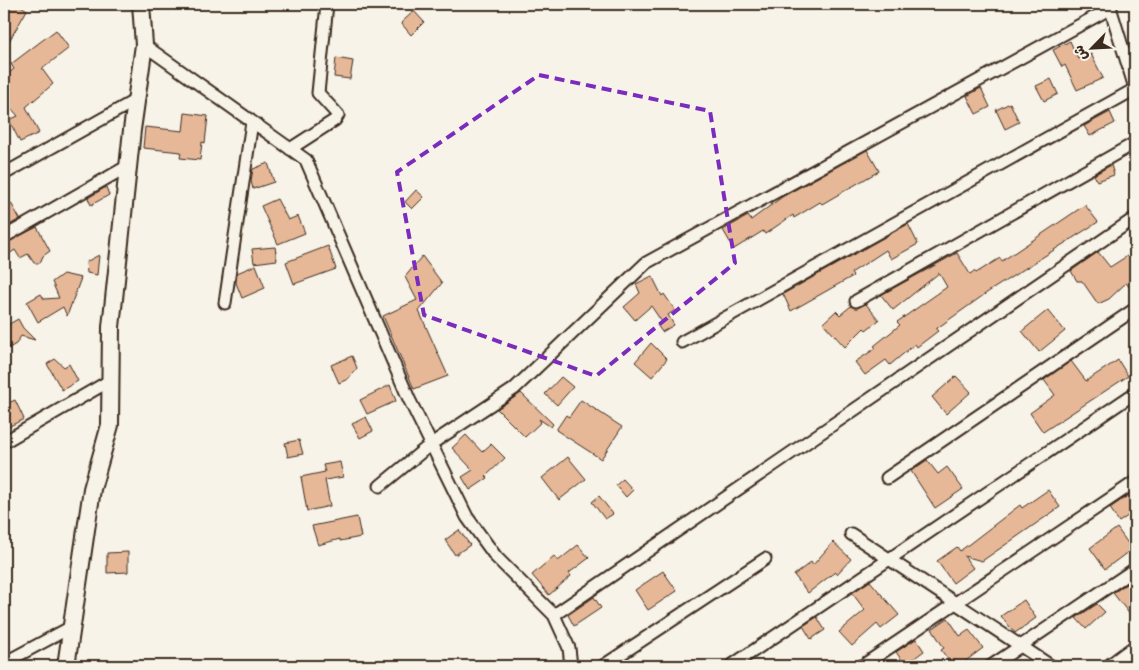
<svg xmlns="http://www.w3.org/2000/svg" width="1139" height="670" font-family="Caveat,'Playpen Sans Arabic',sans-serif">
<rect width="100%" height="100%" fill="#f7f3e8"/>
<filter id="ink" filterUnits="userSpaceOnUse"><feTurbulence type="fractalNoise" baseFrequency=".02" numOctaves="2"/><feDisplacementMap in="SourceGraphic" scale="10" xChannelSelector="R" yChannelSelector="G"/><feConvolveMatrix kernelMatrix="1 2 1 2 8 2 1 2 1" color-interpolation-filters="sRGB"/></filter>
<g filter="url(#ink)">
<!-- building -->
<path fill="#e7b897" stroke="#3b2a1e" d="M8,4H18L27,10L4,50V10Z
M414,11L424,22L411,35L401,23Z
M56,30L69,48L42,69L53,84L26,107L39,133L20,142L9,120L18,116L5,101L4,77L14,69L11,64Z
M1070,41L1078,59L1091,54L1103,78L1077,90L1065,65L1062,67L1053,50Z
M336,58L353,61L350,79L334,77Z
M1051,79L1058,94L1044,101L1036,86Z
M981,88L990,107L976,114L967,96Z
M1010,103L1019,122L1005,129L996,110Z
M1110,112L1115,123L1090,136L1084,126Z
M185,113L208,116L205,143L202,142L200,160L180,158L181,152L143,148L145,127L183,131Z
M867,150L879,171L822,204L820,202L794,218L793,215L765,234L763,231L734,249L723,230L748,216L751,220L782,197Z
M268,163L274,182L253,189L251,181L253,169Z
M1111,165L1114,175L1097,181L1094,175Z
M106,187L109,195L91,205L88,198Z
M416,190L424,197L412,209L405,202Z
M4,199L11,203L20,219L4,228Z
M277,199L288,220L298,216L305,233L278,244L261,206Z
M1085,205L1098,222L988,292L936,329L938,331L917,347L915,344L890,365L886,360L865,375L855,362L876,348L874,346L900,325L897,322L947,287L939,273L893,310L881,295L957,253L970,274L974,271L976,273L1000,258L1002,261Z
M908,224L918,244L891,259L886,250L851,273L853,276L791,311L783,294Z
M37,227L50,251L43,256L40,263H34L28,254L20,258L15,250L9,254L4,244Z
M328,246L336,269L294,284L286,262Z
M275,247L277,260L254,263L252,249Z
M1135,251V285L1131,289L1126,283L1109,299L1098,304L1082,281H1077L1071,271L1098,252L1110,267Z
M99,255L97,275L87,273L86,262Z
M422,256L442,283L419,311L448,376L414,389L383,316L417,300L405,277Z
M256,265L265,288L242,298L236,283L237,273Z
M63,274L81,278L67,316L63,307L38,322L27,302L41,294L44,299L59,298L52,282Z
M652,276L662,296L664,294L675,310L668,315L674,325L662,332L657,325L662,322L651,306L635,320L624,307L640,293L636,284Z
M866,304L879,320L866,330L864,328L845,347L823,323L836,311L840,315L851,306L856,308Z
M1048,310L1065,331L1039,352L1022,331Z
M18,319L23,328L35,340L21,336L16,344L9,348L4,338V327Z
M651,343L667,359L652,377L635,362Z
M352,356L357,368L348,379L339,383L331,365Z
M55,359L64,367L69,364L78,381L62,390L47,364Z
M1118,360L1128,376L1043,432L1030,413L1055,395L1044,380L1071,361L1086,381Z
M956,376L971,392L946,414L932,397Z
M561,377L573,387L557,405L545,394Z
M390,385L396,401L367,414L360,400Z
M521,393L553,424L551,427L539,419L541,422L525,437L497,409Z
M15,400L24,419L4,429V405Z
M581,400L622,427L601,459L556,430L566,415L569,417Z
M366,417L373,431L360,438L352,424Z
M466,435L482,452L491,444L505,458L486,476L488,478L470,490L462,477L473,470L452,448Z
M299,440L303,454L288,457L285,443Z
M568,457L586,479L559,500L542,478Z
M927,460L938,474L947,467L963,489L935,508L911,471Z
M340,462L343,477L325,480L330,506L307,511L301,477L325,472L323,465Z
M623,479L633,490L626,497L616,485Z
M1048,490L1060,507L982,561L964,556L973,568L953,583L937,561L957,547L960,551L1020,505L1022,508Z
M1133,492L1135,496V511L1119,522L1110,508Z
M599,496L613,514L605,519L592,502Z
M357,517L361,537L340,541V539L318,545L312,526Z
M1117,528L1132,549L1105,569L1090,548Z
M459,530L470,545L455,555L445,540Z
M833,542L851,559L837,574L835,572L808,593L794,575L811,562L813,565Z
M578,545L589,558L569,573L571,576L549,595L532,575L554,556L558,561Z
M128,552V572L107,573V553Z
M663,571L677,591L648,610L635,590Z
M1135,578V621L1113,593Z
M870,581L899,615L881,629L877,624L852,646L839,632L865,610L852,593Z
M594,597L601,608L574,626L568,615Z
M1024,600L1036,618L1015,633L1001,616Z
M1097,604L1105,612L1086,629L1076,618Z
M817,617L825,630L811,639L803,626Z
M948,618L960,636L969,630L983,648L959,666H953L941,650L944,648L932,629Z
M916,639L924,651L905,665L896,652Z"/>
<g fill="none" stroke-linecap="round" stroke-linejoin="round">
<!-- street casing -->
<g stroke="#3b2a1e" stroke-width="15">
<path id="street" d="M1109,4L1135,88
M144,45L306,160L409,399L467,517L496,557L554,615L569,648L571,666
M290,149L335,120L338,115L318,93L327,4
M4,174L136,100
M4,237L128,166
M856,301L1135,143
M225,303L252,122
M682,342L1135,89
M4,442L111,380
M887,478L1135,309
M380,486L431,444L514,389L646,263L1111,8
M851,534L1051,666
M554,615L1135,218
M4,663L73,626
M603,666L765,559
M731,666L1135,393
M862,666L1135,482
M991,666L1135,569
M1108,666L1135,646"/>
</g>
<!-- secondary casing -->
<g stroke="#3b2a1e" stroke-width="20">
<path id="secondary" d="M66,666L92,489L110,425L111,327L132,130L144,45L141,4"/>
</g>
<!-- street -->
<use href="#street" stroke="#f7f3e8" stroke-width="11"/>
<!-- secondary -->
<use href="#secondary" stroke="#f7f3e8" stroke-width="16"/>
</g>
</g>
<!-- marked area -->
<path fill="none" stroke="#7b2cbf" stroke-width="4" stroke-dasharray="10 6" stroke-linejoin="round" d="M539,75L710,111L735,263L596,376L424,315L397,172Z"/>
<!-- margin -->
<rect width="1139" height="670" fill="none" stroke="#f7f3e8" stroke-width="20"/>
<rect x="10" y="10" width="1119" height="650" fill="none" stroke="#3b2a1e" stroke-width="2" filter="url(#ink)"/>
<!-- north arrow -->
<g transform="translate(1092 48) rotate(246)" stroke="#f7f3e8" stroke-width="4" paint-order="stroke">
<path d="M0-4L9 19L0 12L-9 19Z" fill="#3b2a1e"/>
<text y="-8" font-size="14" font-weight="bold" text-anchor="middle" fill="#3b2a1e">ش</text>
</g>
</svg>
